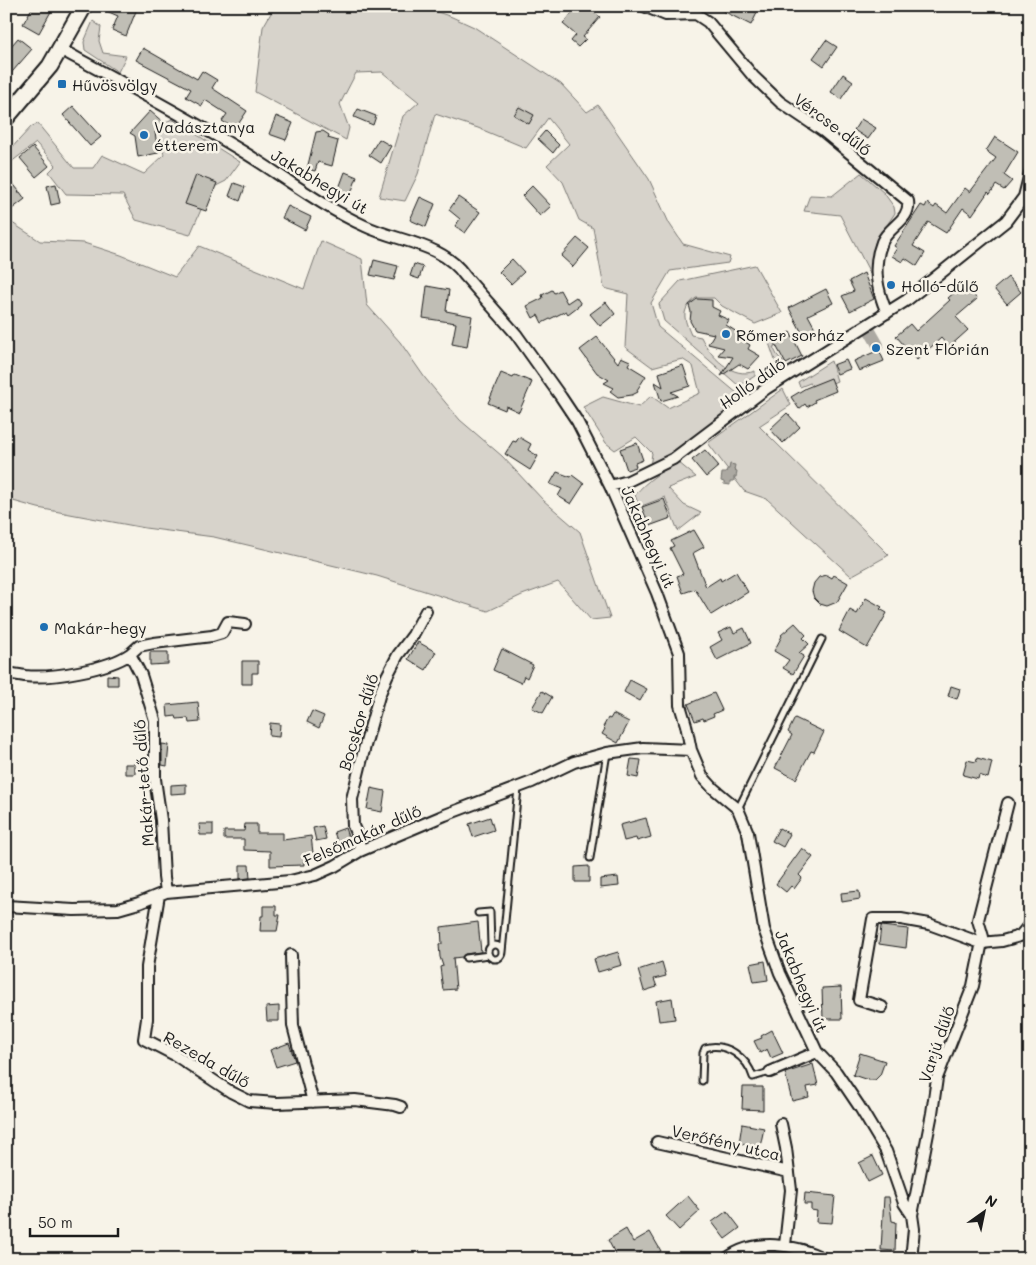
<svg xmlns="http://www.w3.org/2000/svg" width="1036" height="1265" font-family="Mali,sans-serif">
<rect width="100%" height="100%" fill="#f7f3e8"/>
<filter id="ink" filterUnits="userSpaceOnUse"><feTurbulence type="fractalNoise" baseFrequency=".02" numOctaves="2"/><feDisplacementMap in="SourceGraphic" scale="10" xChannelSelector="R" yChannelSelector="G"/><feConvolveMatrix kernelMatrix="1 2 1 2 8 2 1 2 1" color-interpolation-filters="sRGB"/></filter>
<g filter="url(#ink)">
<!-- green -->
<path fill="#d7d3cb" stroke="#7a7874" d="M275,6H420L452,17L474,27L561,84L587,112L598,105L649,179L669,223L683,244L730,257L728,263L670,271L651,303L658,327L744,399L739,406L650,467L652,453L636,437L615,450L606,443L583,407L603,397L639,407L651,396L668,408L700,393L693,366L682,359L652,367L625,347L628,294L604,288L593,228L579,220L563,182L547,165L569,144L548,118L526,148L478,128L435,114L418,174L405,201L379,197L403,116L419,102L382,72L356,73L340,104L349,128L346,140L255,92L263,27Z
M93,21L101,27L99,41L103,53L126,56L118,72L85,50L84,42Z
M172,119L240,162L226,181L210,189L190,235L136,220L123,195L66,194L49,172L56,165L36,143L6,166V154L32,126L38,124L74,168H93L102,155L144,174L164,155L160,134L166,122Z
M861,173L884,193L894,207L895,213L875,243L870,273L840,215L804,211L810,195L832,196Z
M6,219L40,241L84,243L121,255L175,277L199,246L304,289L321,241L362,259L367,305L400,342L425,378L460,420L502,456L543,500L580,532L610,618L591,620L558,582L522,595L488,611L377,576L214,537L145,528L38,508L6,499Z
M755,265L782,313L755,324L722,306L714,298H696C680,311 684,318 691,335L701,337C710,356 732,380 755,371V376L739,386L664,321L659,304L680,281Z
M773,339L775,346L773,347L777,355L786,365L772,373L771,370L776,363L769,343Z
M831,361L837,381L816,390L810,383L800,387L798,382Z
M783,389L791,405L759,426L889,555L851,576L767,499L744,491L708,443Z
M678,462L696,477L668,488L684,505L701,513L678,531L665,497L639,507L635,495C647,480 662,471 678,462Z"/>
<!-- water -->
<path fill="#aca9a2" stroke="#72716c" d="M730,464L735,465L734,470L737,471L736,477H734V481H730V485L724,484V482L721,481L722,473H726L727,469H729Z"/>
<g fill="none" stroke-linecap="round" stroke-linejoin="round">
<!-- canal -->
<path stroke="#aca9a2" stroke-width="12" d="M870,331L878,345"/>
</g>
<!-- building -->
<path fill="#c0beb5" stroke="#1c1c1c" d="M33,6H54L39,33L23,24Z
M95,6H138L126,36L112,30L118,16Z
M578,6H596L592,11L600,17L583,37L586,39L578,47L571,41L576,35L563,24Z
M713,6H744L757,13L751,25Z
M18,38L32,49L6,79V52Z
M826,40L837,47L824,66L813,58Z
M143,48L197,79L202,71L217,80L212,88L247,111L235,129L222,121L227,114L205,100L202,106L186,97L191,89L136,60Z
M843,74L853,81L841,99L831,92Z
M73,106L101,137L90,146L63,115Z
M519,107L534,115L529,124L514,115Z
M358,109L376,116L373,125L354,117Z
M150,111L164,123L155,132L158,153L138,157L135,136L130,133Z
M276,116L293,123L286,140L269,134Z
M861,119L876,128L868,139L854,130Z
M323,131L329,135L328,138L338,141L332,166L318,162L315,171L307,169L316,132Z
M545,131L559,145L553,153L538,139Z
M995,137L1018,152L1004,175L1012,181L1004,190L996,185L990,194L988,192L972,215L963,208L946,233L928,222L913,246L925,253L917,266L905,258L902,262L892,256L897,248L894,246L921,205L925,207L927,203L934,208L936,205L947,213L965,188L970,192L996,158L986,151Z
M379,139L391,146L381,163L369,155Z
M33,147L49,166L36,177L20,158Z
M345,172L357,177L350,196L338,191Z
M6,175L19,191L18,192H20L25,199L12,209L6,202Z
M196,175L217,183L206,211L185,204Z
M234,183L245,187L240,201L229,196Z
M56,184L60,203L51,205L47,186Z
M532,186L551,206L540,216L522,196Z
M420,197L435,204L426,227L410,220Z
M458,197L480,212L465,233L455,226L460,219L449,210Z
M288,206L311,217L305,230L282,218Z
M577,238L589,248L573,267L561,256Z
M512,259L524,272L511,284L499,272Z
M374,260L398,266L394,280L370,275Z
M414,264L423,267L419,279L410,276Z
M864,273L874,299L850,311L842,296L854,291L849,281Z
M1008,277L1021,292L1007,304L994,289Z
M964,284L977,299L956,317L968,330L949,347L941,338L917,360L896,336L910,324L916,331L950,300L948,298Z
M427,286L449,290L446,311L472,316L467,347L452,344L456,323L423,318Z
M826,289L833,303L808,315L815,328L803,335L789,308Z
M552,290L554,293L560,290L567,303L576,297L581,304L568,314L566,311L542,323L538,315L533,318L527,306L543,298L542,295Z
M697,299L712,300V307L720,311L718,315L729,320L726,325L740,334L738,337L750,345L748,349L760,356L748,369L739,364L721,376L733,357L718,355L724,348L708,344L714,334L695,330L690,321L691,312L689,305Z
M606,302L615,314L600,326L590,314Z
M790,332L802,356L786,364L773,340Z
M597,337L618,363L621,357L630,361L628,365L646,376L637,390L638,392L632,395L618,397L610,391L614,388L604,383L609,380L597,373L580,350Z
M879,350L884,361L859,371L854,361Z
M846,360L850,369L837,374L833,365Z
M683,365L690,386L671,392L678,396L661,401L655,382L663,387L659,373Z
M501,373L513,378L515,375L532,382L519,412L506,406L505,410L488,403Z
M831,378L836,391L814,400L815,402L807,407L805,404L799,409L791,397L806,388Z
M787,413L800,427L783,443L770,429Z
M519,437L531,444L528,450L538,456L530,470L505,454L513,441L516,442Z
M637,443L643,460L635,463L636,467L627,470L620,449Z
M705,450L719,466L706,477L692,460Z
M557,472L571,477L572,475L584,484L571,504L558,496L562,489L550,484Z
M664,499L671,518L649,526L642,507Z
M694,530L704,547L693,553L706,587L720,578L721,581L736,572L748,592L711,615L695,589L683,593L677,576L683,574L670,548L674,546L671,541Z
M827,575L832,578L834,575L848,583L837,602L827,606L820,604L814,598L812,591L814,583L819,577Z
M866,598L882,607L880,609L887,613L867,648L839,631L850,610L857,614Z
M795,623L806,635L803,638L809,644L799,653L804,656L793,674L783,668L789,660L774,651L782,636L781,635Z
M731,627L734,633L744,628L751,643L717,660L710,647L722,640L718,633Z
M418,642L436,652L426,670L408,659Z
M502,649L533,665L527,678L524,676L521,683L493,670Z
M150,652H168V664L150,665Z
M242,661H258V673H252V684H242Z
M107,675L118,676V685H107Z
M630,680L647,689L640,701L624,692Z
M951,686L960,689L957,699L948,696Z
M542,691L552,697L543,713L532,708Z
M714,693L722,710L713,714L714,716L704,720L703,718L695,721L688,704Z
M198,702L200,722L189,723L188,718L177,719L176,716L168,717L167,705Z
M312,711L324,716L319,728L307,722Z
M613,714L629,722L618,743L602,734L605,729L603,727L608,718L610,719Z
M795,718L824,732L814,752L811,751L796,779L775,768L792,735L788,732Z
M270,723L280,724L279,737L269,736Z
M162,744L169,745L167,766L162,765Z
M977,758L992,762L988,778L979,775L978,779L963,775L967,760L976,762Z
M631,759L641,760L638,778L628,776Z
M125,764H135V774H125Z
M186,784V793L171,794V785Z
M371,788L385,791L382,812L367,809Z
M490,817L494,830L473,837L469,824Z
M646,818L651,837L637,841L636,838L624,841L620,825Z
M199,824H213V835H200Z
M245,824H257V833H283V840L311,836L313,853L303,854L304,865L270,866V851L244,850V839H224V831H244Z
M323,826L326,839L316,841L313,828Z
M345,828L352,848L341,852L334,832Z
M779,828L790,834L783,847L772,841Z
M802,848L813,857L799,875L802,878L794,889L791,886L786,892L776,884Z
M240,865H249L250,878L240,879Z
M589,866V882H575V867Z
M618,877L619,886L600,888V879Z
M859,891L860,899L842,902L841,893Z
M263,906H276V915H280L277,931H260L261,916H263Z
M478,922L481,952L465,954L462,957L453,958L456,989L443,990L440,967L443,966L440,957L439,944H442L441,927Z
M881,926L908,929L906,948L879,944Z
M618,952L622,965L598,972L594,959Z
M765,961L768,980L754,982L750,964Z
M662,962L666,976L654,979L657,987L644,991L638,970Z
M841,987L842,1019H823L822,988Z
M672,998L675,1019L659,1021L656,1001Z
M279,1006V1021H267L266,1007Z
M772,1030L783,1053L771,1058L767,1049L760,1053L754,1041L762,1038L761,1036Z
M289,1043L295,1061L276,1067L270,1050Z
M860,1053L885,1061L880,1075L875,1080H868L853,1075Z
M813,1064L818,1085L807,1087L809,1097L792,1101L785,1073Z
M743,1087H763V1110L742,1109Z
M742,1124L764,1128L760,1147L739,1143Z
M873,1156L882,1175L868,1182L859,1163Z
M805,1193L835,1196L832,1223L816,1222L817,1211L811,1210V1204H804Z
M688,1196L700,1211L679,1230L666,1216Z
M884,1197H889L892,1221L896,1222L895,1251L881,1250Z
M727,1211L740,1228L725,1239L712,1222Z
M626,1229L633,1242L650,1232L661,1251L647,1259L643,1251L629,1259H618L608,1240Z"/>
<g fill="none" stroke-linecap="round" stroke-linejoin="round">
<!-- lane casing -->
<g stroke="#1c1c1c" stroke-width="9">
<path id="lane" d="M738,809L822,639
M590,858L607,753
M478,913L490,912L491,946
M488 952a7 7 0 1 1 14 0a7 7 0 1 1-14 0Z
M502,952L518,788
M466,958L489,955
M702,1081L703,1053L705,1048C726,1042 747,1057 753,1077L770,1072"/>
</g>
<!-- street casing -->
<g stroke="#1c1c1c" stroke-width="14">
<path id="street" d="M644,6L666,15L696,14L708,22L753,76L780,102L823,131L908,201C911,220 889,226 882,242C872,267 877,290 887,313
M60,49C121,82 183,115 242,151C283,176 321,206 365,226C398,242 443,243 465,276L516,334L561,397L577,421L610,486L657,593L679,653L680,705L686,725L691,750L702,776L713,788L738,809L748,833L764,929L780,973L817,1052L836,1072L859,1106L886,1151L904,1203L912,1215L914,1229L911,1259
M610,486L628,481L673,459L767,388L907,300L1006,221L1024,197L1030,173
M130,654L139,646L154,643L212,636L222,633L228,622L245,624
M6,673C13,674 19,675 25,676C52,679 108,669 130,654L141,675L155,720V779L161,820L164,877L166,892
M360,851L359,840L353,826L352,799L365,746L379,696L387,676L398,655L413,635L426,611
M159,895L147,967V1019L144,1039L175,1055L231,1092L249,1101L277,1103L355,1100L395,1105L401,1107
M6,906L74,910L118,909L139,903L166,892L290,881L315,875L335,866L360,851L445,815L532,782L574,762L607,753L643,748L691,750
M291,955L293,1026L313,1102
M882,1007L859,1000L873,919H901L929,924L981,943L1002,941L1020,936L1030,924
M770,1072L817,1052
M781,1124L786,1148L791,1190L785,1245
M657,1142L789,1172
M912,1215L932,1113L937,1078L973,986L983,937L978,920L1008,803
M726,1259C755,1237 795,1244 825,1259"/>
</g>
<!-- secondary casing -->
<g stroke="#1c1c1c" stroke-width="19">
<path id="secondary" d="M6,118L50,66L84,6"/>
</g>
<!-- lane -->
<use href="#lane" stroke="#f7f3e8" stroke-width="5"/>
<!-- street -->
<use href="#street" stroke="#f7f3e8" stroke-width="10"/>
<!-- secondary -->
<use href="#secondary" stroke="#f7f3e8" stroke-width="15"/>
</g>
</g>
<!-- markers -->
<g fill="#1f6fb2" stroke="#f7f3e8" stroke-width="2">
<rect x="57" y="79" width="10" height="10" rx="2.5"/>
<circle cx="144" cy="135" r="5"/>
<circle cx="891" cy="285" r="5"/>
<circle cx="726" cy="334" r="5"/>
<circle cx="876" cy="348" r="5"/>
<circle cx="44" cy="627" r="5"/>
</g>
<g text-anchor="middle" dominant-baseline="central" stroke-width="5" stroke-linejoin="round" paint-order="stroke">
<!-- poi labels -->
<g font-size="16" fill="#1c1c1c" stroke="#f7f3e8" text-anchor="start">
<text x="72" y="84">Hűvösvölgy</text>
<text x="154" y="126">Vadásztanya<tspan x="154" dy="18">étterem</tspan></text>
<text x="901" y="285">Holló-dűlő</text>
<text x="736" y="334">Rőmer sorház</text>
<text x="886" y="348">Szent Flórián</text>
<text x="54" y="627">Makár-hegy</text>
</g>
<!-- street labels -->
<g font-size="16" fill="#1c1c1c" stroke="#f7f3e8">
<text transform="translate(833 124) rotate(37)">Vércse dűlő</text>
<text transform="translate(320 181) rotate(31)">Jakabhegyi út</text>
<text transform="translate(752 383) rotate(-35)">Holló dűlő</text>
<text transform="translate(649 537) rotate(66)">Jakabhegyi út</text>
<text transform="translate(358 722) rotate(-73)">Bocskor dűlő</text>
<text transform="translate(143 783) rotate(-94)">Makár-tető dűlő</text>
<text transform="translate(362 835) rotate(-24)">Felsőmakár dűlő</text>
<text transform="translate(802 981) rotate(67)">Jakabhegyi út</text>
<text transform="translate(936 1044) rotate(-71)">Varjú dűlő</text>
<text transform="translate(207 1059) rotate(30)">Rezeda dűlő</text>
<text transform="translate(726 1142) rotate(13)">Verőfény utca</text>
</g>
</g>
<!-- margin -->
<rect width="1036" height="1265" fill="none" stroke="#f7f3e8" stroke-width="25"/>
<rect x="12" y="12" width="1011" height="1240" fill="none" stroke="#1c1c1c" stroke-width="2" filter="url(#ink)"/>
<!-- north arrow -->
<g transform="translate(984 1212) rotate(33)" stroke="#f7f3e8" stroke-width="4" paint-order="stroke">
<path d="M0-4L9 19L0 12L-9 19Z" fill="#1c1c1c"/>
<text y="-8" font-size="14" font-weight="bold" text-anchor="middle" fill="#1c1c1c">N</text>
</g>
<!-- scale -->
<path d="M30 1228v8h88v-8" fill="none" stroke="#1c1c1c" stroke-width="2.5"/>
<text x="38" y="1228" font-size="15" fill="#1c1c1c" stroke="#f7f3e8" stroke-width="4" paint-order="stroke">50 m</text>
</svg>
